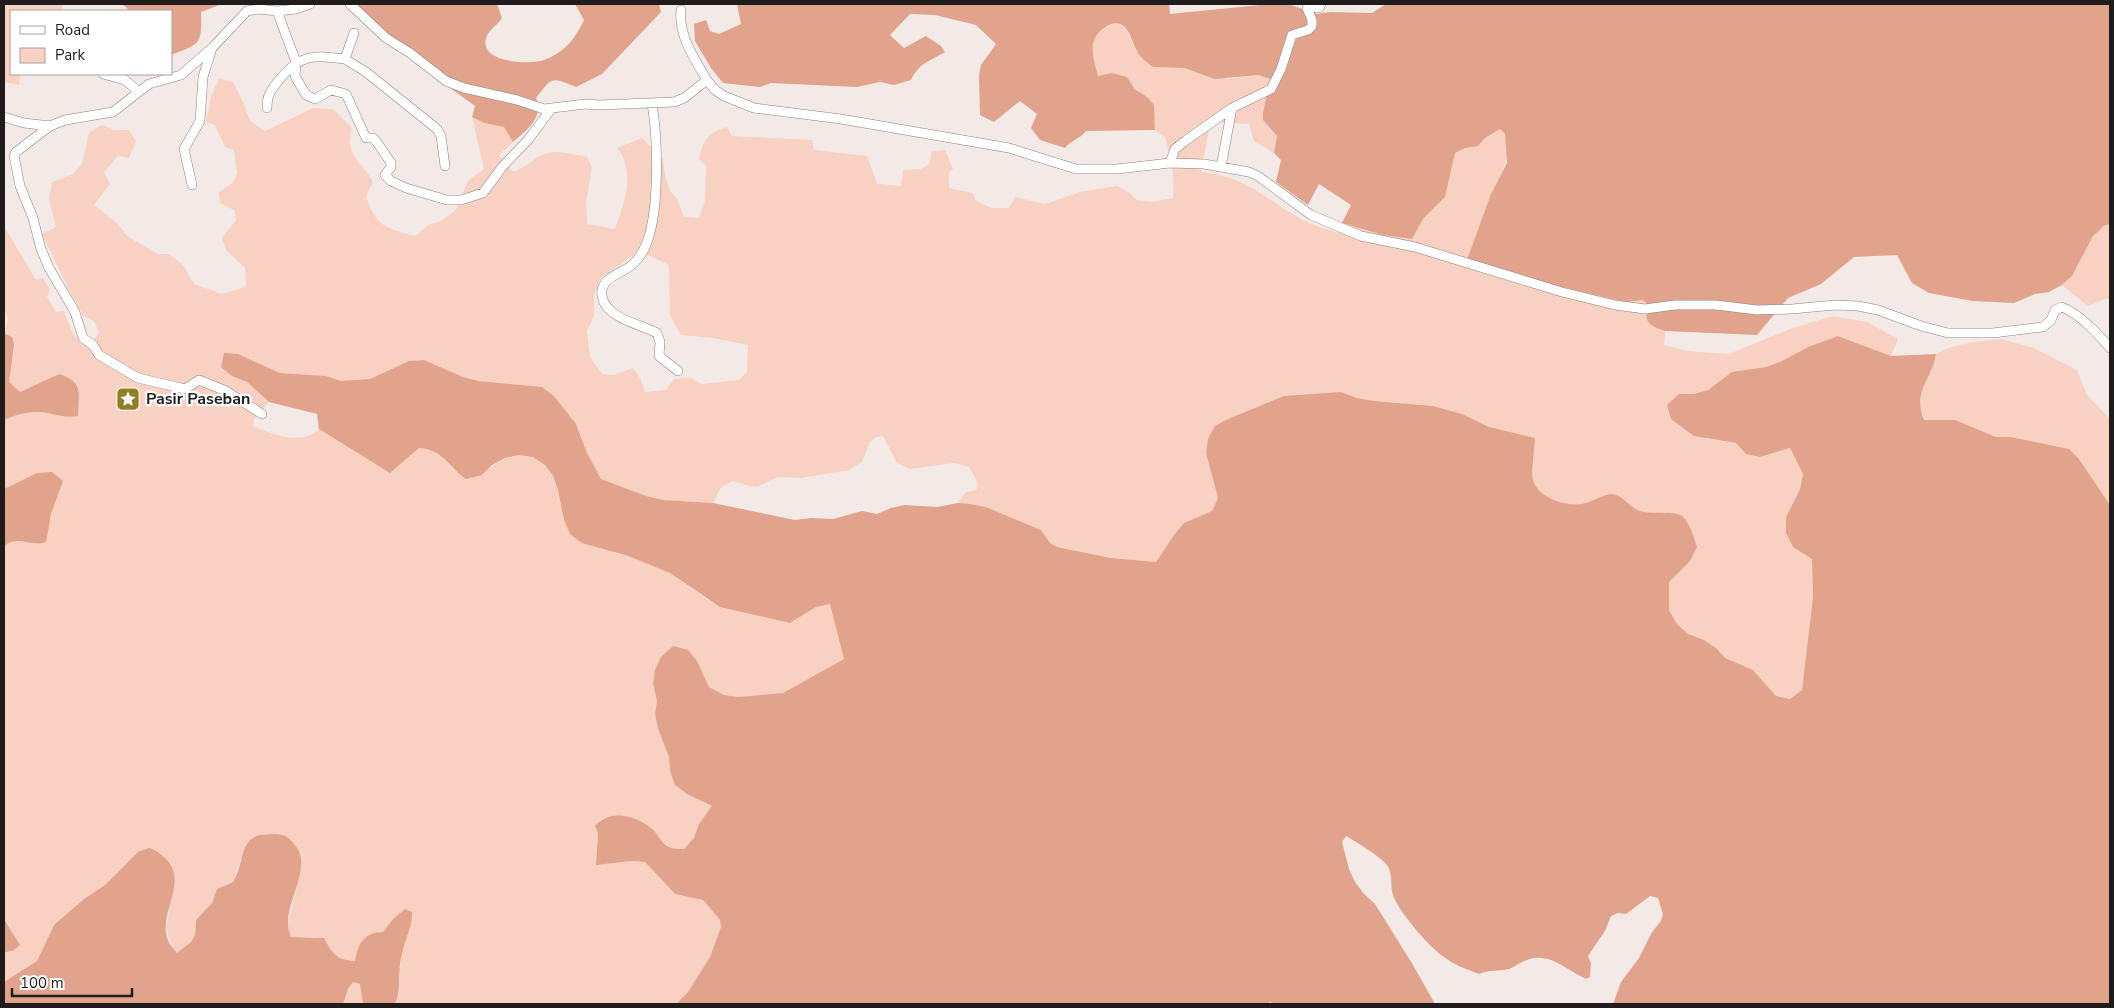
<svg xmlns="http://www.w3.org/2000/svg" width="2114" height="1008" font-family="'Nunito Sans',sans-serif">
<rect width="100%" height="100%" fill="#f3eae7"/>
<!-- green -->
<path fill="#f8d1c2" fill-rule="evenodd" d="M4,4H63L61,11H11V74H21L19,85L4,82Z
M1116,23C1131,27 1129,42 1138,53C1143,58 1148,63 1153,67L1184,68L1191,71L1228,79L1258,75L1270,79L1263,113V120L1277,136L1274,153L1254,141L1249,124L1220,123L1209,130L1201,172C1247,176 1264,199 1301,219C1312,225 1325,228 1337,233L1342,223L1383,235L1412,239L1423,219L1445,197L1455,153L1465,148L1478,146L1485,138L1500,128C1517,149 1501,175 1491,194L1625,302L1643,300L1649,305C1647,324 1647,325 1665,331L1664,345L1687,351L1729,354L1790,329L1833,316L1867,322L1898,339L1891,356L1838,336L1808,347L1780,362L1766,367L1732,373L1708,390L1694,394H1679L1707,439L1736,443L1746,454L1760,457L1790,448L1803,474L1800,488L1786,517L1793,547L1812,559L1813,597L1802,690L1790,699L1776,696L1753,670L1725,658L1716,648L1704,640L1688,634L1677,624L1669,610V582L1690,561L1667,512C1657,513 1646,515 1637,510C1628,505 1622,494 1611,494C1601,495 1591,503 1581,504C1565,506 1538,498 1533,480C1532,475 1535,446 1535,438L1489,427L1462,414L1433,406L1374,401L1357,398L1341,392L1208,439L1206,453L1218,498L1212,511L1184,523L1174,535L1156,562L1111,558L1057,547L1050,543L1041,530L986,507L958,503L966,492L977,490V482L969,467L954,463L910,469L897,463L883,436L876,437L870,442L862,462L849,470L801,478L778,477L757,487L749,486L733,481L721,487L713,503L663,500L646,496L601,479L587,453L576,424L554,396L542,387L479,381L463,377L424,360L409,361L370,379L356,381H341L326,376L280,373L252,360L232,376L247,382L269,402L254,419L253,426C271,434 303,446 319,429L390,473L419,448C437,450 442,455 453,470L482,475C504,453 536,443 553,478C560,490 560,506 564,520L614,553L628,556L670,573L708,600L790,623L816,607L830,603L845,659L783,693L738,697L724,695L709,687L697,661L655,670L653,684L657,701L655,714L658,729L669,757L670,771L675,785L687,794L713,806L699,824L695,838L684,849L670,848L659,839L651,828L608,816L600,820L595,826L598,833L596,864L631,861L645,862L675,894L703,900L720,920L721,927L710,957L688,992L676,1004H395L399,985L401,955L411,927L393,919L383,932C364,932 359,944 355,961C337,960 328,949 316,937H291L287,930L288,922L301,871L300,855L241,859L233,882L225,885L214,896L212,903L196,920L195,935L191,942L177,953C165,935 166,930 169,910L127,863L105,885L84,899L54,925L37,961L4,982V952H9L13,932L4,919V546L8,542H25L50,521L51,514L62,482L37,473L4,489V420C13,416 25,412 35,412C50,411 63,419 78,416V385L59,374L20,392L9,382L12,337L5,333L8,317L4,310V226L36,280L43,278L50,290L47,297L56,312L64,311L73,334L83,344L94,339L99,333L94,321L84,316L73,298L42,234L56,227L49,199L52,182L73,174L82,164L89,133L102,125L114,130H129L136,141L129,158L118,156L104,172L110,184L94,205L117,223L127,236L158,254H169L183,265L194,284L222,294L246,287L245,268L226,250L222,238L236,220L234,210L220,203L219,192L233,183L237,173L234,150L225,147L215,125L206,122L211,97L219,78L233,82L243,102L250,121L265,131L313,108L333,109L352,128C351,133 350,139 350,144C352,159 367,169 373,182L366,196C376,227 386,228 415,236L430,224L441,221L456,210L468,181L484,169L472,117L484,123L504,127L513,142L499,155L513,172C526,168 535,156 547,153C560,150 574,155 587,157L592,168L586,202L587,224L615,229C625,202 636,172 617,148L642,138L663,159L665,175L670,191L677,199L684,217L699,218L705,201L706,166L699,159C704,139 706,134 727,127L732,136L812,140L814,150L867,156L877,184L901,186L903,170L921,169L929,164L932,151L945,150L953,169L949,173V188L973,193L976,201L991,208H1009L1015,197L1045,204L1080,192L1117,186L1127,191L1137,200L1153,202L1173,198C1175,177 1171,158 1165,137L1155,130L1154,105C1144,95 1134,88 1127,77L1112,73L1098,77C1092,51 1085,33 1116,23ZM639,251L669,265L670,315L681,335L713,338L748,345L747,372L739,380L702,384L690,378L674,379L666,390L645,392L640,378L633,368L614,375L602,374L590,357L587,331L594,315V294L601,278Z
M2110,224V300L2107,298L2088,306L2062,285C2066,282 2070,278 2073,274C2084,257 2089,231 2110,224Z
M2001,339L2034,348L2077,370L2087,395L2110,419V505L2079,459L2069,449L2011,437H1996L1955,420H1924C1912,389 1932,382 1936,354C1956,343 1978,341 2001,339Z
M353,982L360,984L363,1004H343L344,996Z"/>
<!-- forest -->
<path fill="#e1a38b" d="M122,4H222L201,12C202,44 201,44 171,55V11H130Z
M349,4H497L502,18C498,25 488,30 486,38C479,63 530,65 544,60C564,53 576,38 584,20L575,4H659L661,12L602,74L576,87C551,77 553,76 536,98C545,116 526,131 513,142L504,127L484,123L472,117L475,106L373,32Z
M737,4H1169L1170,14L1270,4H1288L1317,14L1330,12L1372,13L1386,4H2110V224L2104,226L2093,236L2072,276L2062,285L2049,292L2035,294L2014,303L1973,301L1929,293L1912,283L1897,255L1854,257L1821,284L1788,298L1757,335L1665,331C1650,326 1643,323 1648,305L1643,300L1626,302L1549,284L1467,260L1491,194L1507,163L1505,134L1500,129L1485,138L1478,146L1465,148L1455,153L1445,197L1423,219L1412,239L1383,235L1342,223L1351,205L1319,184L1308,205L1276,182L1281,160L1274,153L1277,136L1263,120V113L1270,79L1258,75L1215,79L1184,68L1153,67C1147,62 1140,58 1137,51C1132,43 1130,29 1122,25C1117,22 1112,23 1107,26C1086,38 1093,56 1098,76L1112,73L1127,77L1135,89L1147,97L1154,105L1155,130L1086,131C1080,139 1071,140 1065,148L1040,140L1031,128L1037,114L1020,101L994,122L980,115L979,75L981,65L996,44L976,25L935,15L910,14L890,35L904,48L926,36L941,46L945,52C929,62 920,62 911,80L894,85L880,82L857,87L771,83L760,87L723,83L711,68L695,41L694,24L706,20L710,31L719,34L741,24Z
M4,333L12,337L14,344L9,382L20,392L59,374C85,383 78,392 78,416C60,419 51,411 35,412C25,412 13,416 4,420Z
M1838,336L1891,356L1936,354C1932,381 1912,390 1924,420H1955L1996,437H2011L2069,449L2079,459L2110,505V1004H1613L1621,982L1639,958L1652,932L1661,921L1663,914L1658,898L1650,896L1626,914L1618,913L1611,916L1605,931L1588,956L1591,963L1590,977L1586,979C1568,971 1551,953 1530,959C1522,961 1516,966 1509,969C1499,972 1490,969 1479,974C1466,969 1454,965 1444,957C1429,947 1402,915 1394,898C1389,886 1394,875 1387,865C1377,854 1359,844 1346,836L1342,842L1349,869L1355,882L1364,894L1375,904L1413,965L1435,1004H1274L1270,1002L1268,1004H676L688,992L710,957L721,927L720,920L703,900L675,894L645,862L631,861L596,865L598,833L595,826C609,809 635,815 651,828C658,833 660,843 669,847C673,849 680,849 684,849L694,838L699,824L712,806L687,794L675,785L670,771L669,757L658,729L655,714L657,701L653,684L655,670L661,657L673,646L688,650L697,661L709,687L724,695L738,697L783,693L844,659L830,604L816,607L790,623L720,607L670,573L628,556L582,543L570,534L564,520L558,490L553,476L545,465L533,457L519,455L505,458L492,465L482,475L466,479C446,465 444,450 419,448L390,473L319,429L317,414L269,402L247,382L232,376L221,367L224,353L238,354L280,373L326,376L341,381L370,379L409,361L424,360L463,377L479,381L542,387L554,396L576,424L587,453L601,479L646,496L663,500L713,503L795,520L811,518L833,519L862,511L877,514L891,508L905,505L937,507L958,503L970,504L986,507L1041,530L1050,543L1057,547L1111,558L1156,562L1174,535L1184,523L1212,511L1218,498L1206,453L1208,439L1215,426L1228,419L1284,396L1341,392L1357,398L1374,401L1433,406L1462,414L1489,427L1535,438C1535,447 1531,473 1533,480C1538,498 1565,506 1581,504C1591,503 1601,495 1611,494C1623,494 1630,508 1640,511C1652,515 1673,510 1682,516C1690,523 1694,538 1697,547L1690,561L1669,582V610L1677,624L1688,634L1704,640L1716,648L1725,658L1753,670L1776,696L1790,699L1802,690L1813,597L1812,559L1793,547L1786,533V517L1800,489L1803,474L1790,448L1760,457L1746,454L1736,443L1694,436L1671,419L1667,405L1679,394H1694L1708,390L1732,372L1766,367L1780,362L1808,347Z
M52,472L63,481L51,514L46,542C32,547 16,535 4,546V489L37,473Z
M259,835C266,835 275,833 282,835C287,836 291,840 294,844C317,868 277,909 291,937L324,938C332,953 336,960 355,961C358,944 364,932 383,932L393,919L405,909L412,912C413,927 405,939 402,954C397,970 402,988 395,1004H363L360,984L353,982L348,989L343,1004H4V982L37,961L54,925L84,899L105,885L138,852L149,848C156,850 159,853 165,858C190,882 157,913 168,940C169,944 174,949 177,953L191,942L195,935L196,920L212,903L217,889L233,882C235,877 238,873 239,868C244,853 243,841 259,835Z
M4,919L20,945C15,950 11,952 4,952Z"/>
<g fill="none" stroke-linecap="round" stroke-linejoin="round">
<!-- street casing -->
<g stroke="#8a827f" stroke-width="10">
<path id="street" d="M350,4L386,38L410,53L446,81L464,88L517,100L544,109L585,104L599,105L674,102L684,98L707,80L715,90L724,96L754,108L841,119L1009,148L1076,169H1117L1170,163L1204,164L1249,172L1258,176L1311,215L1361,236L1415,247L1562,292L1615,305L1645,309L1675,305H1716L1757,310L1792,309L1835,305L1858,306L1878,310L1921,326L1948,333H1993L2043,327L2051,320L2055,310L2062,307C2082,316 2096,332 2110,348
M681,10C678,35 695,60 707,80
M277,11L296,62L295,76L306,95L315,99L331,90L346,94L366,138H373L376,141L391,163V167L385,175L391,181L406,188L447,200H461L483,193L503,166L528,140L551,109
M345,59L366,72L437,129L441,136L445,166
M103,74L125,80L138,91
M652,104C658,139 660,215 645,247C643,252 638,259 634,263C624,274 599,276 602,296C605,318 640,324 657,333L660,342L659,356L678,371
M267,108C267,95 271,90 279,80C300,54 313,55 345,59L354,33
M4,117L24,123L50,126L65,120L113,112L149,84L181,75L212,48L247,11L258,9L277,11L296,9L310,4
M50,126L16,152L14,156L20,186L33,218L41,249L49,268L75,312L83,338L93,345L99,355L138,378L185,389L199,380L226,391L262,414
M1170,163L1175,149L1185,141L1232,108L1271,89L1281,69L1292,35L1308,30L1312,26V20L1307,8L1310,7L1319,8L1321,4
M1221,167L1232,108
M192,185L184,149L200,121L203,77L212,48"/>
</g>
<!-- street -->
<use href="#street" stroke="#fff" stroke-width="9"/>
</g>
<!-- icons -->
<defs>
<g id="sight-square" transform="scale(1.25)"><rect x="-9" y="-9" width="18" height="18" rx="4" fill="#947e25" stroke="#fff"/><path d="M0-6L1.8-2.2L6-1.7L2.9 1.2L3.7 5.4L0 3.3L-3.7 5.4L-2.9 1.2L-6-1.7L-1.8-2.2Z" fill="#fff"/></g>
</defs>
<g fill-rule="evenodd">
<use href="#sight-square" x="128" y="399"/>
</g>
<g text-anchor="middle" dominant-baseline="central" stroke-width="4.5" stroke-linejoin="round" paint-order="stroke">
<!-- poi labels -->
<g font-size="16" font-weight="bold" fill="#1f1c1b" stroke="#fff" text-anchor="start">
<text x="146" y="399">Pasir Paseban</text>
</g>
</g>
<!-- border -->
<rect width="2114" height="1008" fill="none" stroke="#1f1c1b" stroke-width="10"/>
<!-- legend -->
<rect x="10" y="10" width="162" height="65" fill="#ffffff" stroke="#a5a4a4"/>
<rect x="20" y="26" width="25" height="8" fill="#ffffff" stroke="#a5a4a4"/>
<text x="55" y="35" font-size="15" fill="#1f1c1b">Road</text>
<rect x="20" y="48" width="25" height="15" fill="#f8d1c2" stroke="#a5a4a4"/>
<text x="55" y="60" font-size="15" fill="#1f1c1b">Park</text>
<!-- scale -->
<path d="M12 988v8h120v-8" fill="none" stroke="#1f1c1b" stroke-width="2.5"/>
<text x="20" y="988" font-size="15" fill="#1f1c1b" stroke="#ffffff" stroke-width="4" paint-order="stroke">100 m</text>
</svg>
